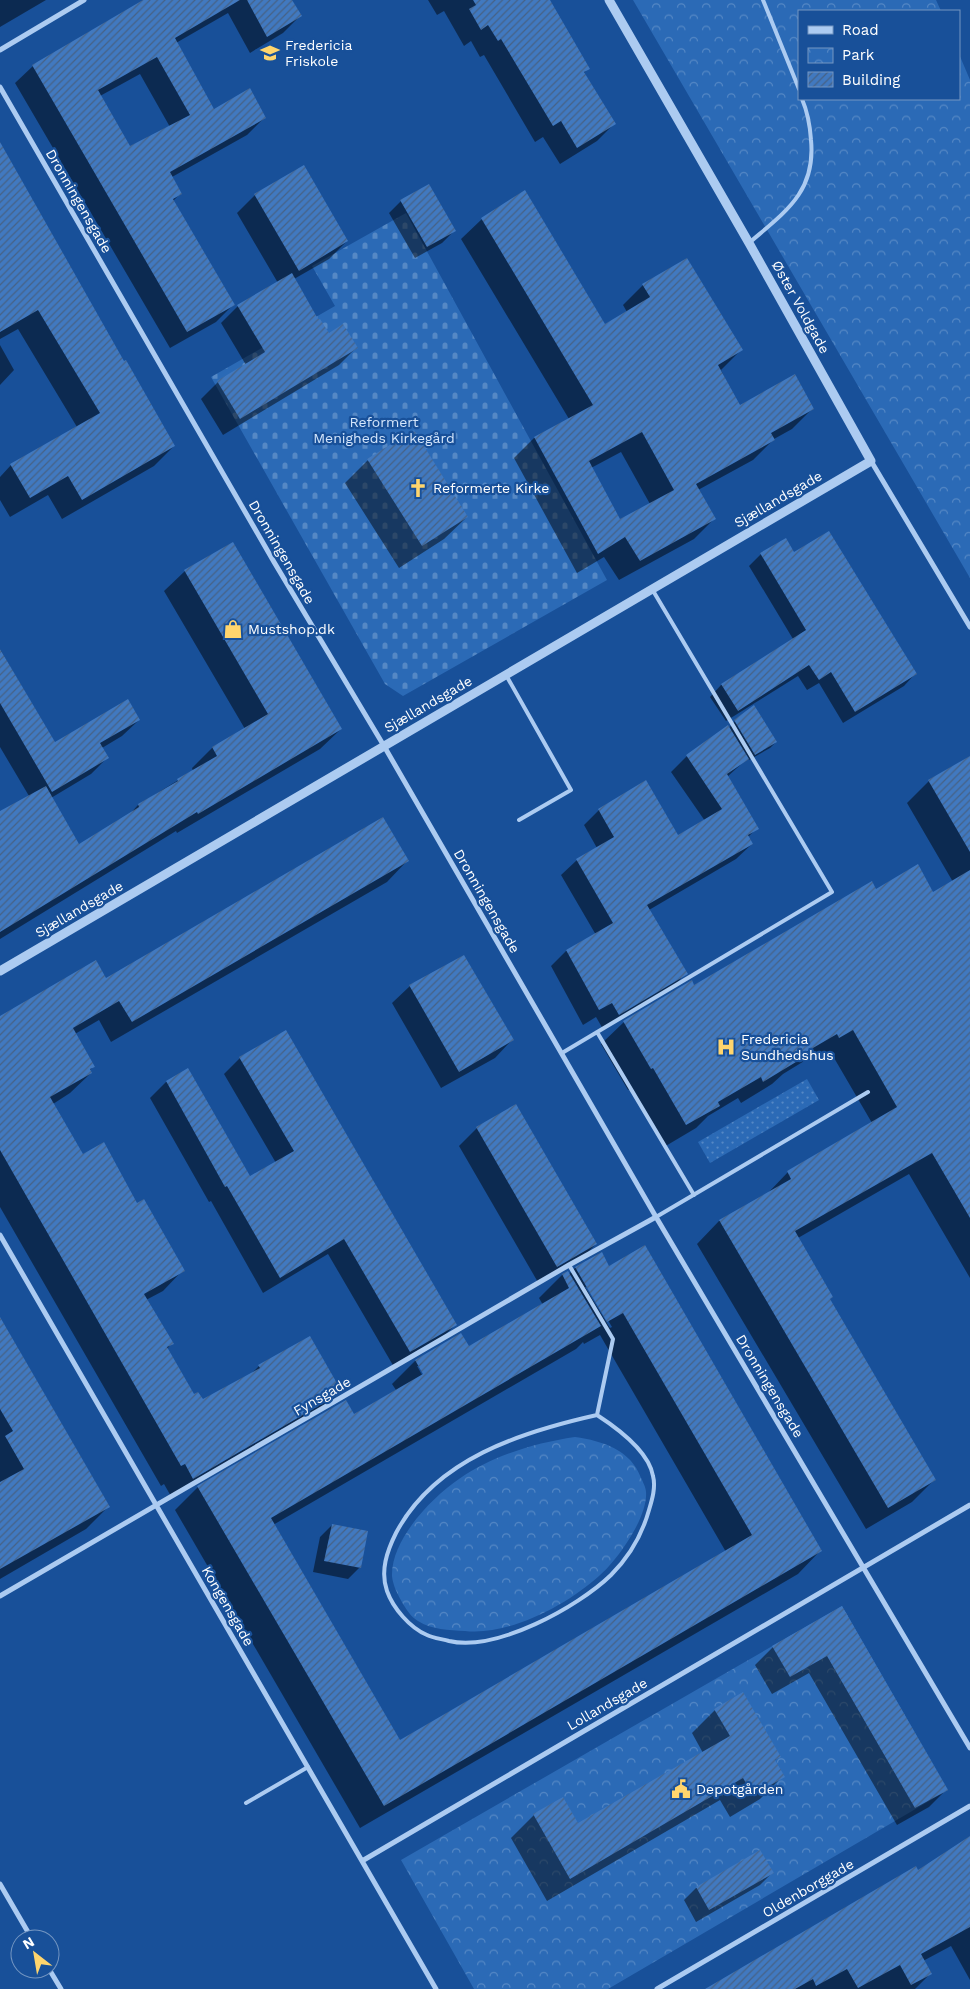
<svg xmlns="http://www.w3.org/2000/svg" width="970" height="1989" font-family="'Work Sans',sans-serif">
<defs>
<pattern id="grass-dots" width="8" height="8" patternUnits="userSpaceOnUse" patternTransform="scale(1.25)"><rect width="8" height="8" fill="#2b6ab6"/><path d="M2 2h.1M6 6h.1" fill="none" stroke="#5588c5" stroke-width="1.8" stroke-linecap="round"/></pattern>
<pattern id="cemetery-stones" width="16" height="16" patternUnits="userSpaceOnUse" patternTransform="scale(1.25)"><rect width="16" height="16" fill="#2b6ab6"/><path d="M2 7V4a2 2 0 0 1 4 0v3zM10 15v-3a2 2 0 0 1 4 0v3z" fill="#5588c5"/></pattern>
<pattern id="park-crowns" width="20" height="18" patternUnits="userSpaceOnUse" patternTransform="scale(1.25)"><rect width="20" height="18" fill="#2b6ab6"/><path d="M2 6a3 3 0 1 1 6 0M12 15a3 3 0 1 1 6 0" fill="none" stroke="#5588c5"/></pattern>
<pattern id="building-hatch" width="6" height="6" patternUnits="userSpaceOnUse" patternTransform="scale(1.25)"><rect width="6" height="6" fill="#4179c0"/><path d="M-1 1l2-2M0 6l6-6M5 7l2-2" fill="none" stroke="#466286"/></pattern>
</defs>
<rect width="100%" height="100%" fill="#185099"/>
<!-- grass -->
<path fill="url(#grass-dots)" d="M807,1079L819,1100L710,1163L698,1142Z"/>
<!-- cemetery -->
<path fill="url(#cemetery-stones)" d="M406,213L607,580L403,696L385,684L211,377L335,306L312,266Z"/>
<!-- park -->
<path fill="url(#park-crowns)" d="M633,0H936L941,11H799V99H959V54L970,80V578Z
M575,1437C603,1441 631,1450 641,1478C643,1482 646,1488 646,1492C648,1517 617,1561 599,1576C567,1605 509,1636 465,1631C449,1630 432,1630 418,1621C411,1617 407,1610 403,1604C398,1595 393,1586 392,1576C391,1540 431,1498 459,1479C492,1456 534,1443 575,1437Z
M842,1606L948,1790L608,1989H474L401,1860Z"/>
<!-- shadow -->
<path fill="#0007" fill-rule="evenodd" d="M0,0H46L0,27Z
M145,0H290L300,16L283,33L250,53L228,13L176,43L214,110L264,118L247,135L172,177L181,193L173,201L233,305L216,322L170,348L15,83L33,66ZM140,74L170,127L129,147L100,96Z
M428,0H547L588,68L584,73L614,124L597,141L560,164L543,137L535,142L484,55L480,57L471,41L464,46L444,11L437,15Z
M0,144L123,362L174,446L154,466L62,519L48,495L10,517L0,500V477L11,465L77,427L18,329L0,339Z
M255,195L347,241L329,259L294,279L318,321L328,335L356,348L339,365L223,435L201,399L218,382L246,365L221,323L238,306L278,283L237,213Z
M401,201L454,231L442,243L415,258L389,213Z
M482,219L605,325L627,312L623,305L643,285L741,350L721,370L739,407L812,409L792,429L774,439L753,460L698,490L714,519L694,539L619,580L604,557L577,573L514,458L534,438L569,419L461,239ZM621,452L650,504L620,521L591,468Z
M0,345L14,370L0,385Z
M413,432L467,517L444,539L399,568L345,483L368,460Z
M761,554H794L915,674L904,686L843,723L819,683L807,690L798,676L726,721L710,697L721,685L793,639L749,566Z
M185,571L341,729L320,749L177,833L176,831L0,939V815L29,796L0,747V649L55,744L139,720L122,736L102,748L107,758L91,774L51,798L78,846L128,816L138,805L193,771L192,768L212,748L245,729L164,591Z
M735,721L776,742L770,748L749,760L748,758L727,777L757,828L748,837L752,844L736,859L649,910L686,973L671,989L603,1029L596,1017L583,1025L551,966L566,951L596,935L561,875L577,860L597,848L584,825L599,810L677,836L705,821L671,772L687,756L729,728Z
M970,757V1278L909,1174L798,1238L829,1300L934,1480L912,1502L866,1529L697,1244L719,1221L766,1195L788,1172L872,1123L830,1051L817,1059L814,1055L783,1074L772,1084L741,1103L738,1098L708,1116L696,1128L664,1147L630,1089L628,1090L601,1044L624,1022L691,982L694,986L875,891L933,893L953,882L907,803L929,781Z
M407,861L387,882L111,1042L99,1020L75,1034L93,1067L89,1071L91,1073L70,1093L53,1104L83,1156L136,1205L183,1270L163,1291L146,1300L172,1343L167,1349L194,1396L202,1401L250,1375L259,1366L310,1337L340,1392L320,1412L172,1498L164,1484L161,1486L0,1207V1018L106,979Z
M410,986L512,1040L495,1058L441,1088L392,1003Z
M240,1058L455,1325L439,1341L394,1367L328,1254L263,1293L211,1201L209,1202L150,1098L166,1082L187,1070L250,1178L276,1163L224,1074Z
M477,1128L596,1244L578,1262L539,1284L459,1146Z
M601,1254L609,1267L820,1551L798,1574L360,1828L175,1510L198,1487L353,1416L396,1390L392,1384L415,1361L461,1334L469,1348L543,1305L539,1298L562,1275L568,1272L569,1274L575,1268ZM585,1287H588L612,1327L610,1328ZM600,1335L726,1552L400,1742L273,1525L576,1349L583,1342L584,1344ZM417,1366H420L427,1378L425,1380Z
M0,1319L109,1506L86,1529L0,1579Z
M332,1525L360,1567L348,1579L313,1572L320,1537Z
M842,1608L947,1789L929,1807L897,1825L809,1673L772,1694L755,1665L773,1647Z
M715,1710L779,1757L774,1761L783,1776L760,1799L730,1817L720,1800L547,1901L511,1838L534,1815L562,1799L577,1825L703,1753L692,1733Z
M970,1839V1980L951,1946L923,1961L930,1974L915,1989H708L917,1872Z
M760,1852L772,1873L760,1885L696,1922L684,1900L696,1888Z"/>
<!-- building -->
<path fill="url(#building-hatch)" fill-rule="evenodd" d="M143,0H240L175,38L214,109L250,88L266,118L170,172L182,194L173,199L235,305L187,332L32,65ZM157,57L190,115L130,146L98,90Z
M247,0H292L302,16L267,37Z
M473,0H550L590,69L584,72L616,124L577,148L561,121L553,126L501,39L498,41L488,25L481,30L469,9L476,5Z
M0,142L124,361L126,360L175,446L82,500L68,476L30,498L10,464L100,413L38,310L0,332Z
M304,165L348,241L299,271L254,194Z
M429,184L456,231L427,247L400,200Z
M525,190L605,324L650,297L642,284L687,258L743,350L718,365L740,405L795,374L814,409L771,433L775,440L696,484L716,519L640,561L625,537L598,554L534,437L593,405L481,218ZM642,432L674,490L620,519L589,461Z
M292,273L318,319H320L329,333L343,324L358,348L240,419L217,381L265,352L237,305Z
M414,430L468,517L422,546L367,459Z
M829,531L917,674L855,712L831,672L819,680L809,665L738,711L721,684L806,630L760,553L786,538L794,552Z
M233,542L342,729L198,814L197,812L0,932V811L46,786L79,844L139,807L138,804L178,781L177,779L217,756L212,747L268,714L184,570Z
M0,649L55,742L128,699L140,720L100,743L109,758L52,792L0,703Z
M754,705L777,742L755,755L734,720Z
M728,725L749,759L727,774L759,829L748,835L753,844L647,905L688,974L619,1015L612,1003L599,1010L566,950L613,923L576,859L614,837L598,809L646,780L678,835L722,809L686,755Z
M970,756V852L928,780Z
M383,817L409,861L132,1022L119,1001L73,1028L95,1067L90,1069L92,1073L50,1097L83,1154L104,1142L137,1203L144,1199L185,1271L144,1294L174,1344L167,1347L194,1394L198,1392L203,1399L260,1368L258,1365L310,1336L342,1392L193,1479L185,1464L181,1466L0,1150V1016L96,960L106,978Z
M918,864L933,892L970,870V1218L932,1153L795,1231L833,1297L830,1299L936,1480L888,1508L719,1220L791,1179L787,1171L897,1107L853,1030L839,1038L837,1034L794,1059L796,1062L763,1082L761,1077L718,1102L720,1106L686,1125L653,1068L651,1069L623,1021L692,980L694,985L872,881L876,889Z
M464,955L514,1040L459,1072L409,985Z
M286,1030L457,1325L410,1352L344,1239L280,1278L227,1186L225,1187L166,1081L188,1068L250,1176L294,1151L239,1057Z
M516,1104L597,1244L557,1267L476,1127Z
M645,1245L822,1551L384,1806L197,1486L346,1400L354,1414L423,1374L415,1360L461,1333L469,1346L569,1288L562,1274L568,1271L601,1326L271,1518L400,1740L752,1535L623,1313L607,1322L575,1267L602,1252L609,1266Z
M0,1317L110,1507L0,1569V1482L24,1469L5,1436L13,1431L0,1409Z
M332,1524L368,1531L361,1568L324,1561Z
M842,1606L948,1790L915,1808L827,1656L790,1677L772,1646Z
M743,1692L781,1757L775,1760L785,1777L753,1795L743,1778L570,1879L533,1814L563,1797L578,1823L730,1736L714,1709Z
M970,1836V1927L921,1954L932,1974L911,1985L900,1965L858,1988L847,1969L816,1986L813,1979L795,1989H705L916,1866L918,1870Z
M760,1850L774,1873L709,1910L696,1887Z"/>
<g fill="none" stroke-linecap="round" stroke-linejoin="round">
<!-- service -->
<path stroke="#accbf1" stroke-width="4" d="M763,0L799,89
M749,243C785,212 816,192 811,140C810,125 808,113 802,99
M506,675L571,790L519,820
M597,1032L694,1195
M562,1053L832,892L652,589
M656,1217L868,1092
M569,1265L613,1339L597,1415
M597,1415C617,1428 649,1452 653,1476C656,1487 652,1500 649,1510C642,1535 629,1557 611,1575C578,1607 496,1652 449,1641C442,1639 433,1638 427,1635C410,1628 393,1608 387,1591C380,1571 387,1551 396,1533C435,1459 521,1432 597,1415Z
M246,1803L308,1767"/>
<!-- minor -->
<path stroke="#accbf1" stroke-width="5" d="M0,50L84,0
M0,87L274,562L384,746L656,1217L970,1748
M871,461L970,627
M0,1235L436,1989
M0,1596L569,1265L656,1217
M362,1861L970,1505
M0,1884L32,1939
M49,1969L61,1989
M657,1989L970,1806"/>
<!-- tertiary -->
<path stroke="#accbf1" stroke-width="9" d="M0,971L871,461L749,243L609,0"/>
</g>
<!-- icons -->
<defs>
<g id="school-bare" transform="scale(1.5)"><path d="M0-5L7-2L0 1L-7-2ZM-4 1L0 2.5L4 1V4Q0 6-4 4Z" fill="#ffd56d" stroke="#185099" stroke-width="2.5" paint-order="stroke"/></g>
<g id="church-bare" transform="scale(1.5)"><path d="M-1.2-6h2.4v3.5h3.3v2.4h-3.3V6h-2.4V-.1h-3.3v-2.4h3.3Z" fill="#ffd56d" stroke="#185099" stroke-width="2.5" paint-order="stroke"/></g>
<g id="shop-bare" transform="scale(1.5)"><path d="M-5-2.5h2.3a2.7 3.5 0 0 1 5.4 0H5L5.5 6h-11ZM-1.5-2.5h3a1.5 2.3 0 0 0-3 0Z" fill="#ffd56d" stroke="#185099" stroke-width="2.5" paint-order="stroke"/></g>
<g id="hospital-bare" transform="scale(1.5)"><path d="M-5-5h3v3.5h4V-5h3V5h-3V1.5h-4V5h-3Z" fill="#ffd56d" stroke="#185099" stroke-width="2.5" paint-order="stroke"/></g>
<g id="civic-bare" transform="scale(1.5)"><path d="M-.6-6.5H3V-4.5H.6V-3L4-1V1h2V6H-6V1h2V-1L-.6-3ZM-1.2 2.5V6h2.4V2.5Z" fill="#ffd56d" stroke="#185099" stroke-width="2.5" paint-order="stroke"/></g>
</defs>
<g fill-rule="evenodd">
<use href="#school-bare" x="270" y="53"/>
<use href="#church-bare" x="418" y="488"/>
<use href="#shop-bare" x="233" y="629"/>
<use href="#hospital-bare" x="726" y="1047"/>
<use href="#civic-bare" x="681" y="1789"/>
</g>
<g text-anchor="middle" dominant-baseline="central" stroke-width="4.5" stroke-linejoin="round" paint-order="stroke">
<!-- poi labels -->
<g font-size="14" fill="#fff" stroke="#185099" text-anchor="start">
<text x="285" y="45">Fredericia<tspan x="285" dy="16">Friskole</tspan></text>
<text x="433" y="488">Reformerte Kirke</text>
<text x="248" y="629">Mustshop.dk</text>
<text x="741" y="1039">Fredericia<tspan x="741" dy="16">Sundhedshus</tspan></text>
<text x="696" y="1789">Depotgården</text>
</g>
<!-- street labels -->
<g font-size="14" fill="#fff" stroke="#185099">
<text transform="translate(79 201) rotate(60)">Dronningensgade</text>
<text transform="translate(801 307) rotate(61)">Øster Voldgade</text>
<text transform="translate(778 499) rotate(-30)">Sjællandsgade</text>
<text transform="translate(282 552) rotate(60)">Dronningensgade</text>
<text transform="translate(428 704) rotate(-30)">Sjællandsgade</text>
<text transform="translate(487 901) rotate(60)">Dronningensgade</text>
<text transform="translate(79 909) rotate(-30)">Sjællandsgade</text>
<text transform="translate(770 1386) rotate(59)">Dronningensgade</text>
<text transform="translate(322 1396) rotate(-30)">Fynsgade</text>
<text transform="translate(228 1606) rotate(60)">Kongensgade</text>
<text transform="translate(607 1704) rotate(-30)">Lollandsgade</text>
<text transform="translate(808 1888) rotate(-30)">Oldenborggade</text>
</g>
<!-- park labels -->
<g font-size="14" fill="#d4e6fc" stroke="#185099">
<text x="384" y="422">Reformert<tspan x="384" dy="16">Menigheds Kirkegård</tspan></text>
</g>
</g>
<!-- legend -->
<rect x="798" y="10" width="162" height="90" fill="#185099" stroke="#7496c2"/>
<rect x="808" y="26" width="25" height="8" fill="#accbf1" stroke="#7496c2"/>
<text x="842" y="35" font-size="15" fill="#ffffff">Road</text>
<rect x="808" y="48" width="25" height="15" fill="url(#park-crowns)" stroke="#7496c2"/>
<text x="842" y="60" font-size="15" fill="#ffffff">Park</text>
<rect x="808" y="72" width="25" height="15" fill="url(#building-hatch)" stroke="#7496c2"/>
<text x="842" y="85" font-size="15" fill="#ffffff">Building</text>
<!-- north arrow -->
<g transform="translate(35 1954) rotate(329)"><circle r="24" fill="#185099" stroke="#7496c2"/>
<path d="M0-4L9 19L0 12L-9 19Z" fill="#ffd56d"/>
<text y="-8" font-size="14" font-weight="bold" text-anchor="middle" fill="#ffffff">N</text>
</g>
</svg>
